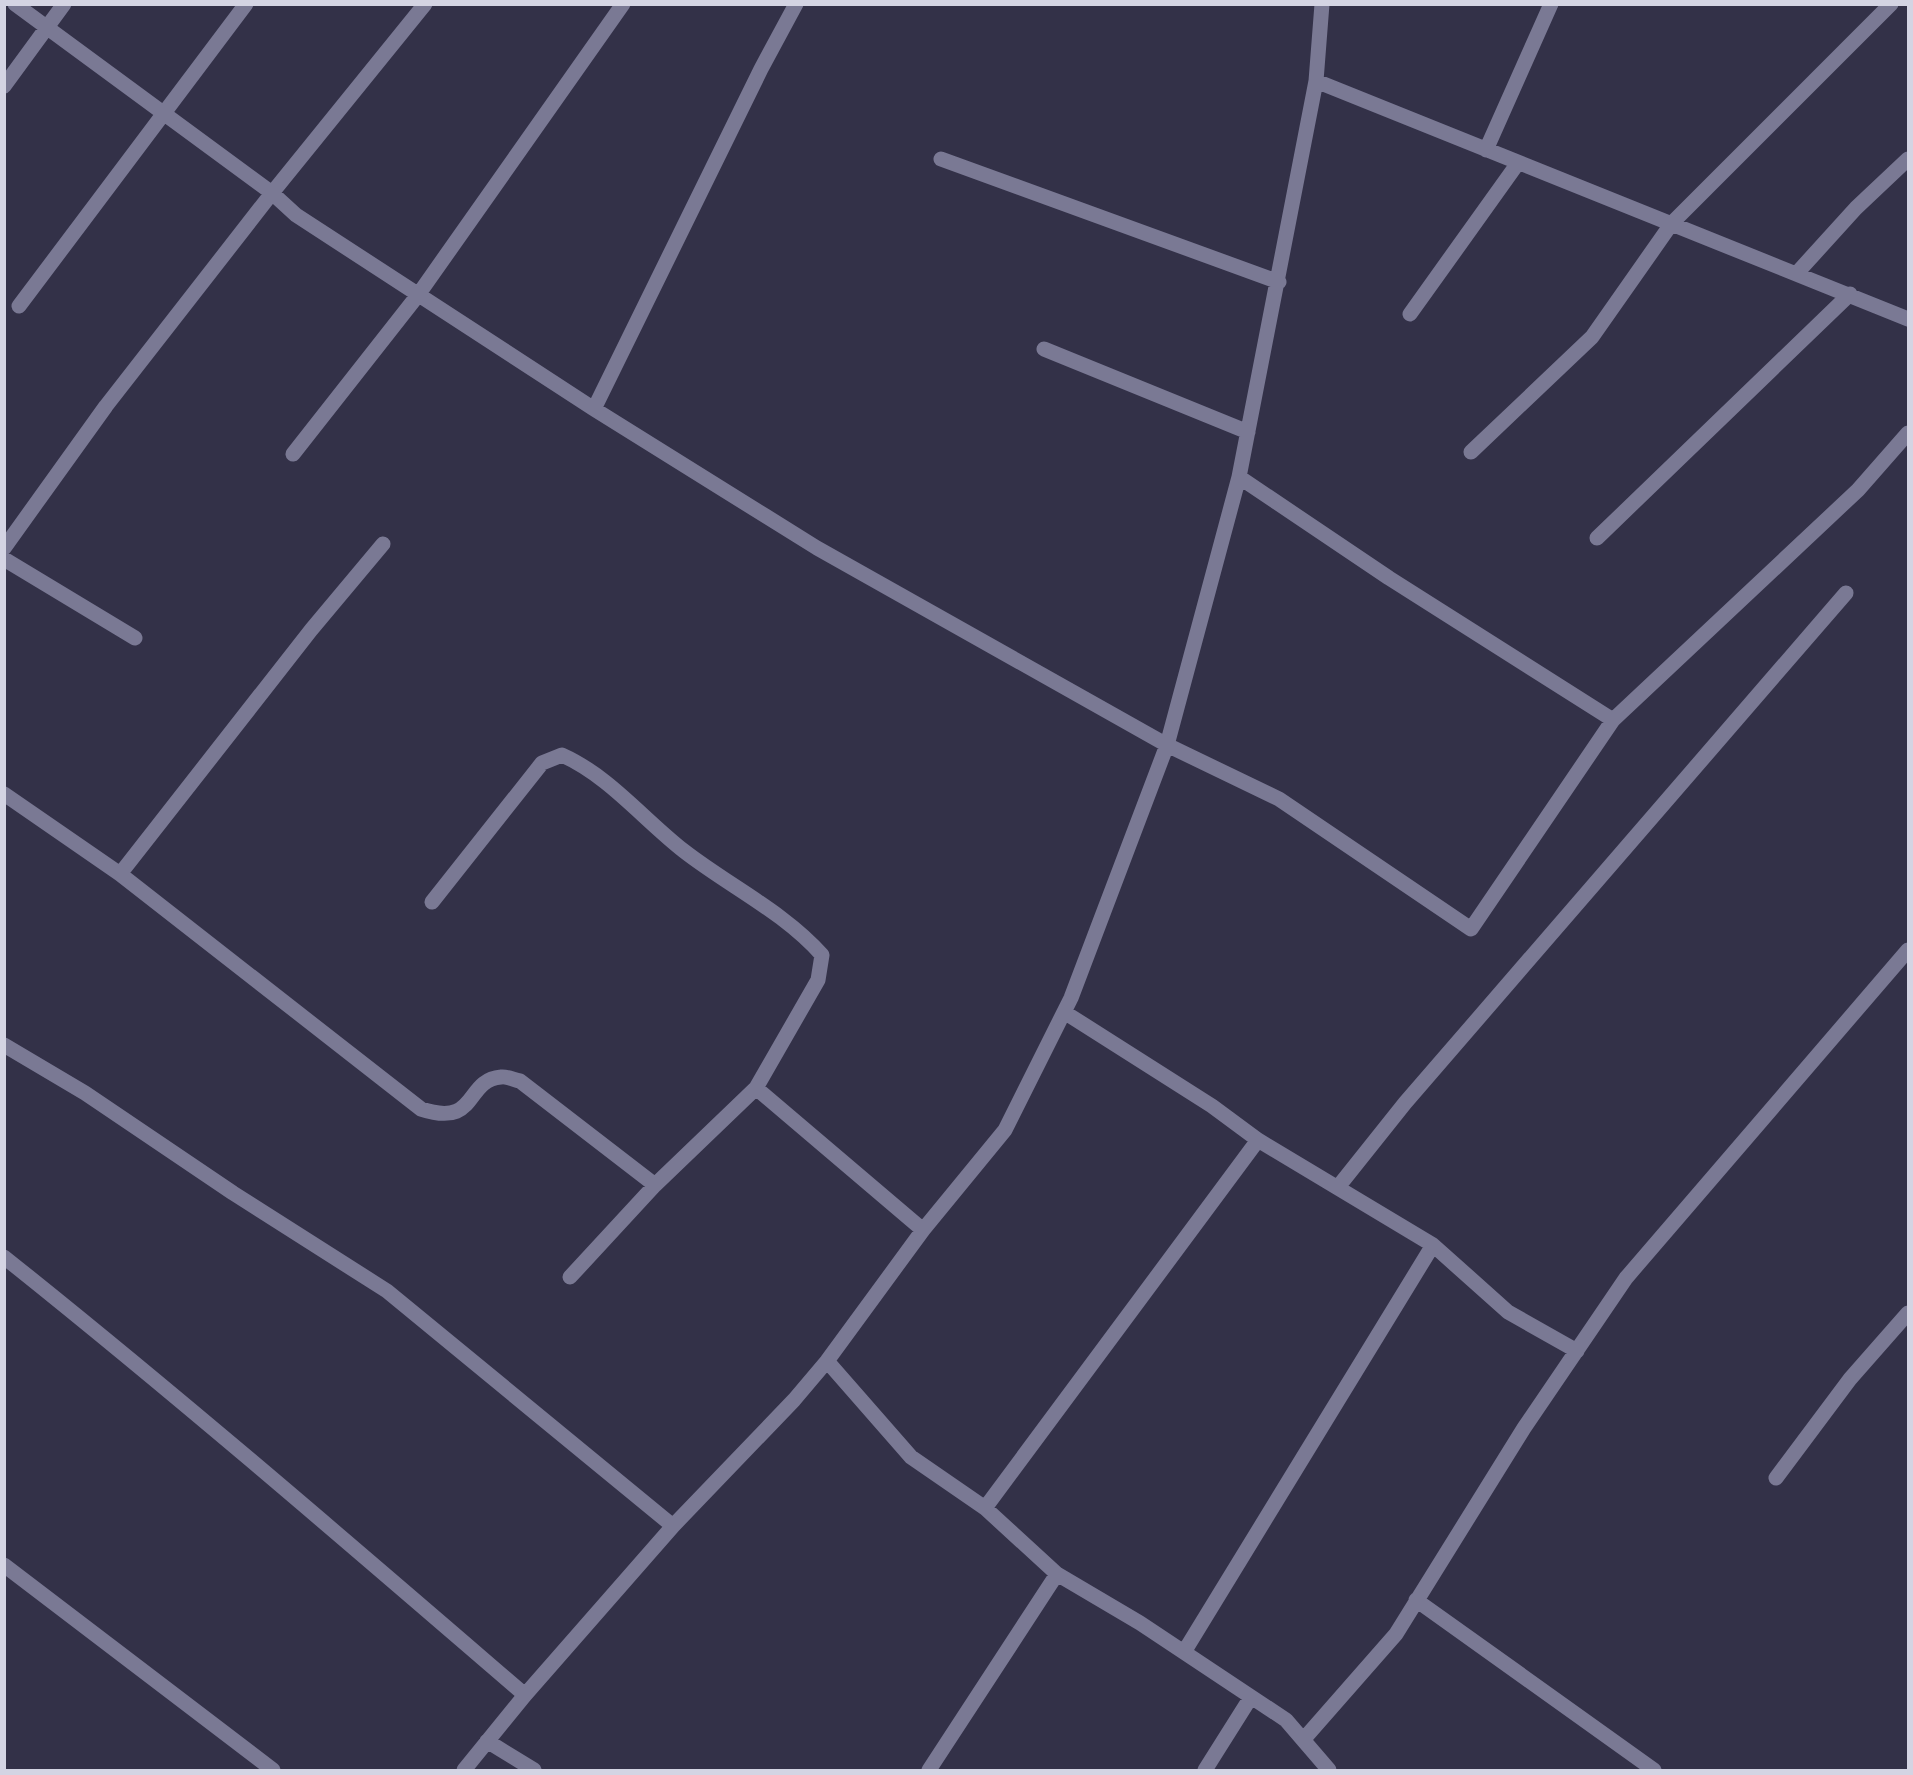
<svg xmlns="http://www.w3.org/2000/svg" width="1913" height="1775" font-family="'PT Sans Narrow',sans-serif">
<rect width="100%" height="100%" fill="#333148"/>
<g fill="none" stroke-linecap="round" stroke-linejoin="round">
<!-- minor -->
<path stroke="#7a7994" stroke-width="15" d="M15,4L272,193L296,215L594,409L817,548L1167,745L1279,799L1471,929L1613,720L1858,490L1908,433
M1316,81L1908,319
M4,86L64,4
M1486,150L1551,4
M941,159L1279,282
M1797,273L1856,208L1908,159
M19,306L246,4
M1410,314L1518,163
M1044,349L1248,432
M594,409L761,69L796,4
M1471,452L1592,337L1672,223L1891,4
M293,454L418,295L623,4
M1239,477L1389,578L1613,720
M1597,538L1850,294
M4,548L106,406L272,193L425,4
M4,559L135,638
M4,794L120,874L421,1109C479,1128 464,1080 501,1077C507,1076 514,1080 520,1081L655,1185
M120,874L311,630L383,544
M432,902L542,763L562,755C609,776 643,819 684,851C729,886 784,912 822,955L818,980L756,1088L655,1185L570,1277
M1064,1012L1212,1106L1258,1140L1433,1245L1508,1312L1577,1351
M4,1045L85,1093L233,1193L387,1291L673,1526
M756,1088L923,1230
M1338,1187L1405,1103L1846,593
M4,1257C182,1399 353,1547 525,1695
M827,1361L911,1457L985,1508L1057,1574L1140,1623L1286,1720L1329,1770
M1776,1478L1850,1379L1908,1313
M985,1508L1258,1140
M4,1565L273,1770
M1416,1600L1654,1770
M1184,1652L1433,1245
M1303,1740L1396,1634L1524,1428L1626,1278L1908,950
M487,1741L534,1770
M464,1770L525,1695L673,1526L794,1400L827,1361L923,1230L1005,1130L1071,998L1167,745L1239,477L1316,81L1322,4
M929,1770L1057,1574
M1205,1770L1251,1697"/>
</g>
<!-- border -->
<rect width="1913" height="1775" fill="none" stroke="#d4d4e3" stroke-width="12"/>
</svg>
